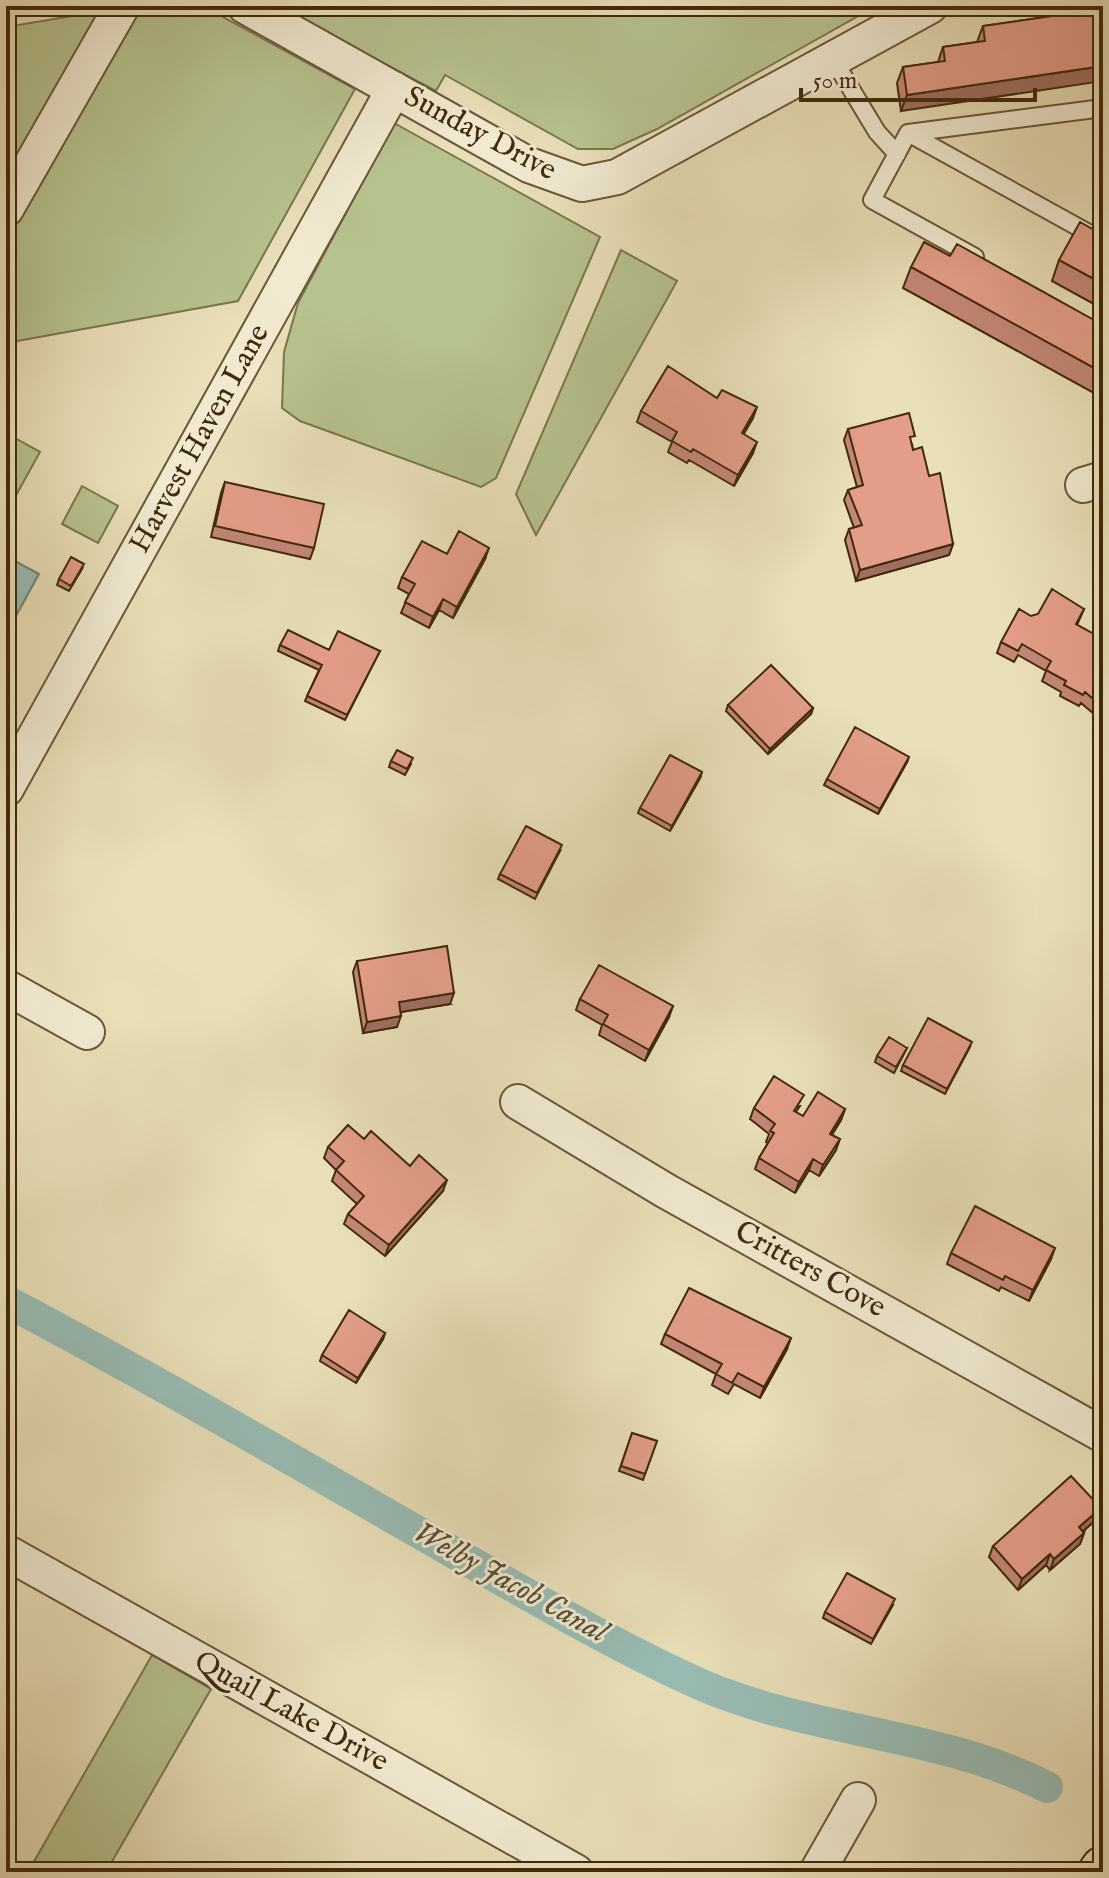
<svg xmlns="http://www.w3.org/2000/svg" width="1109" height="1878" font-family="'IM FELL English',serif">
<rect width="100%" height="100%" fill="#e9dfb8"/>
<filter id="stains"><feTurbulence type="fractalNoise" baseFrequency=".0025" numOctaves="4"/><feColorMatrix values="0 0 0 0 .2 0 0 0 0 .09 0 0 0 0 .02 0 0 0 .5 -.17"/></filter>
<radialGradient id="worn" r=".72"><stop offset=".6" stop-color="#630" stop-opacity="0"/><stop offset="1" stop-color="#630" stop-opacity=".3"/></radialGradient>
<!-- green -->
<path fill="#b6c28f" stroke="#7c764c" stroke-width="2" d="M132,6H203L355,89L238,301L6,343V27Z
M274,6H876L657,129L613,149H578L445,75L436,91Z
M394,123L600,237L496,478L481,487L300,421L282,408L284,352L298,303Z
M621,250L677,281L536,535L516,494Z
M6,433L40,452L9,508L6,507Z
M82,486L118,506L98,543L62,524Z
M152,1655L211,1689L106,1872H28Z"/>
<!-- water -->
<path fill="#98bcb4" stroke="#758270" stroke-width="2" d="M13,560L39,574L11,625L6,622V572Z"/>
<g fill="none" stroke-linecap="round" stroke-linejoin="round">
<!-- canal -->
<path stroke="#98bcb4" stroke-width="32" d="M6,1301C154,1379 299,1464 444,1547C526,1593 609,1643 695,1682C808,1733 937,1731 1047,1787"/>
<!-- lane casing -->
<g stroke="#6b5736" stroke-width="20">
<path id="lane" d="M833,59L877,132L897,154
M908,133L1103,241
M975,257L872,200L908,133L1103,108"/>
</g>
<!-- street casing -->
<g stroke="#6b5736" stroke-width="38">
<path id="street" d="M245,6L529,165L582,184L617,177L930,6
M6,209L122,6
M1083,485L1103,479
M6,789L394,89
M6,987L87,1032
M518,1102L666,1191L1103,1435
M6,1552L576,1872
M817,1872L858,1800"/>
</g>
<!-- primary casing -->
<g stroke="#412a0a" stroke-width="48">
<path id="primary" d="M1101,1872L1103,1869"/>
</g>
<!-- lane -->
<use href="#lane" stroke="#f1ead1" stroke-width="16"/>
<!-- street -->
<use href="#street" stroke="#f1ead1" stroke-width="34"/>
<!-- primary -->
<use href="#primary" stroke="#e9dfb8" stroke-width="44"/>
</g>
<!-- wall -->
<path fill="#c38775" stroke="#412a0a" stroke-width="2" d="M1101,9L901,111L897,83L903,67L938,62L943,47L977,42L983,26Z
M1103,235V309L1052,281L1059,260Z
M950,256L1103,325V398L903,288L911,267Z
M717,398L753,418L743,434L753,453L734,486L689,460L687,463L668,452L672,442L637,422L641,411Z
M848,429L912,444L913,450L929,476L953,544L949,555L856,581L845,540L849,529L854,528L844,500L848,490L857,487L844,440Z
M225,482L314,548L310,559L211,537L221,493Z
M485,559L453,618L439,610L429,628L401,613L409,594L398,588L402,577Z
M82,569L69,591L57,585L59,579Z
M1084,609L1077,625L1098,645L1103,647L1102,715L1094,714L1081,703L1079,706L1060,696L1061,692L1042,681L1046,671L1018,655L1014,662L997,653L1001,642L1031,616Z
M280,645L329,650L380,651L345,720L305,701L319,670L278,651Z
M728,705L813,708L811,714L768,754L726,711Z
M391,761L411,764L405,775L389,767Z
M907,762L878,814L824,785L827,779Z
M700,778L670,831L638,813L640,808Z
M560,851L535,899L498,879L500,874Z
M357,961L450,1004L401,1012L397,1027L363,1033L353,972Z
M580,999L669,1017L645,1061L599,1035L602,1025L576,1010Z
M970,1047L945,1094L901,1071L903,1065Z
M907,1048L894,1073L875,1062L877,1056Z
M800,1106L796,1112L803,1116L845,1109L841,1120L832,1135L836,1150L819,1176L809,1170L795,1193L755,1169L759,1158L768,1143L766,1142L769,1134L750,1119L754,1108Z
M364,1139L410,1166L443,1191L385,1256L344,1224L348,1214L357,1204L332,1181L336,1170L324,1158L328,1147Z
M951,1253L1051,1259L1029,1301L1001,1287L999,1291L947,1264Z
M385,1333L383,1339L356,1383L320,1361L322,1355Z
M665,1334L787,1349L760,1398L734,1384L728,1394L712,1385L716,1374L661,1344Z
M632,1433L657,1441L643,1480L619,1471Z
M1097,1519L1082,1532L1084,1533L1080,1544L1050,1570L1046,1565L1018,1590L989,1557L993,1546Z
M893,1605L871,1644L823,1618L825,1612Z"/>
<!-- shaded-wall -->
<path fill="#9f6e5f" stroke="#412a0a" stroke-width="2" d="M1103,66V81L901,111L907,95Z
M757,407L753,418L738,444L742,433Z
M757,442L753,453L734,486L738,475Z
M953,544L949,555L856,581L860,570Z
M489,548L485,559L453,618L457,607Z
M443,599L439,610L429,628L433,617Z
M813,708L811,714L768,754L770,749Z
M909,757L907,762L878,814L880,809Z
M702,772L700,778L670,831L672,826Z
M454,993L450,1004L395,1013L399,1002Z
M673,1006L669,1017L645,1061L649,1050Z
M401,1016L397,1027L363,1033L367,1022Z
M845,1109L841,1120L826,1144L830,1134Z
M840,1139L836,1150L819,1176L823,1165Z
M813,1159L809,1170L795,1193L799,1182Z
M447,1180L443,1191L385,1256L389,1245Z
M1055,1248L1051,1259L1029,1301L1033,1290Z
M385,1333L383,1339L356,1383L358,1378Z
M791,1338L787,1349L760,1398L764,1387Z
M1101,1508L1097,1519L1075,1538L1079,1527Z
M1084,1533L1080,1544L1050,1570L1054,1559Z
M1050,1554L1046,1565L1018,1590L1022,1579Z"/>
<!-- building -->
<path fill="#e39d88" stroke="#412a0a" stroke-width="2" d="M1101,9L1103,23V66L907,95L903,67L945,61L943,47L985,41L983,26Z
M1080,222L1103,235V284L1059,260Z
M924,242L950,256L957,244L1103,325V373L911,267Z
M668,366L717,398L722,390L757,407L742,433L757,442L738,475L693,449L691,452L672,441L677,432L641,411Z
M909,413L915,436L910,437L913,450L922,447L929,476L940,473L953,544L860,570L849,529L862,525L848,490L863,485L848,429Z
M225,482L324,504L314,548L215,526Z
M459,531L489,548L457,607L443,599L433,617L405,602L415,584L402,577L422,541L447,554Z
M71,557L84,564L71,586L59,579Z
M1052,589L1084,609L1076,624L1101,638L1097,645L1103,647V704L1098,703L1085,692L1083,695L1064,685L1066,681L1046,670L1051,661L1022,644L1018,651L1001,642L1019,609L1031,616L1038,614Z
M288,630L329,650L338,631L380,651L347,715L307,696L322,665L280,645Z
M771,665L813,708L770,749L728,705Z
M855,727L909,757L880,809L827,779Z
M397,750L413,758L407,769L391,761Z
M670,755L702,772L672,826L640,808Z
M526,826L562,845L537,893L500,874Z
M447,946L454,993L399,1002L401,1016L367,1022L357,961Z
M599,965L673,1006L649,1050L603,1024L608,1015L580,999Z
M928,1018L972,1042L947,1089L903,1065Z
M889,1037L907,1048L896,1067L877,1056Z
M774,1076L804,1095L794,1111L803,1116L818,1092L845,1109L830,1134L840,1139L823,1165L813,1159L799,1182L759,1158L774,1133L770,1131L775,1124L754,1108Z
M348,1125L364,1139L371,1131L410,1166L419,1155L447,1180L389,1245L348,1214L364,1196L336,1170L344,1161L328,1147Z
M975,1206L1055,1248L1033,1290L1005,1276L1003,1280L951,1253Z
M689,1288L791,1338L764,1387L738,1373L732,1383L716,1374L722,1364L665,1334Z
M349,1310L385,1333L358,1378L322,1355Z
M632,1433L657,1441L645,1474L621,1466Z
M1071,1476L1101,1508L1079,1527L1084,1533L1054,1559L1050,1554L1022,1579L993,1546Z
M847,1573L895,1599L873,1639L825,1612Z"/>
<g text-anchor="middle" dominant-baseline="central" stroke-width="6" stroke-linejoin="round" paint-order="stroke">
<!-- street labels -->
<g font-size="30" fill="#412a0a" stroke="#f1ead1">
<text transform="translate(480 134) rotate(28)">Sunday Drive</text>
<text transform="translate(200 439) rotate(-61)">Harvest Haven Lane</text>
<text transform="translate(810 1270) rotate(29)">Critters Cove</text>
<text transform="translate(291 1712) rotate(29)">Quail Lake Drive</text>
</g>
<!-- water labels -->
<g font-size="32" font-style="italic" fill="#574e34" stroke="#f1ead1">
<text transform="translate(510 1583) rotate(29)">Welby Jacob Canal</text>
</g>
</g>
<!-- margin -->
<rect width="1109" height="1878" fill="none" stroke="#e9dfb8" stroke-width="32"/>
<rect x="8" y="8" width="1093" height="1862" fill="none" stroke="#412a0a" stroke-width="4"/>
<rect x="16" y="16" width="1077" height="1846" fill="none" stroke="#412a0a" stroke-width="2"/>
<!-- scale -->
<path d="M801 88v12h234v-12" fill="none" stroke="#412a0a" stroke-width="4"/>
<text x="813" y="88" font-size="24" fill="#412a0a" stroke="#f1ead1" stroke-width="6" paint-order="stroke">50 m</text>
<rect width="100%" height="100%" filter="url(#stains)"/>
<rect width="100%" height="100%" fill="url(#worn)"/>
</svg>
